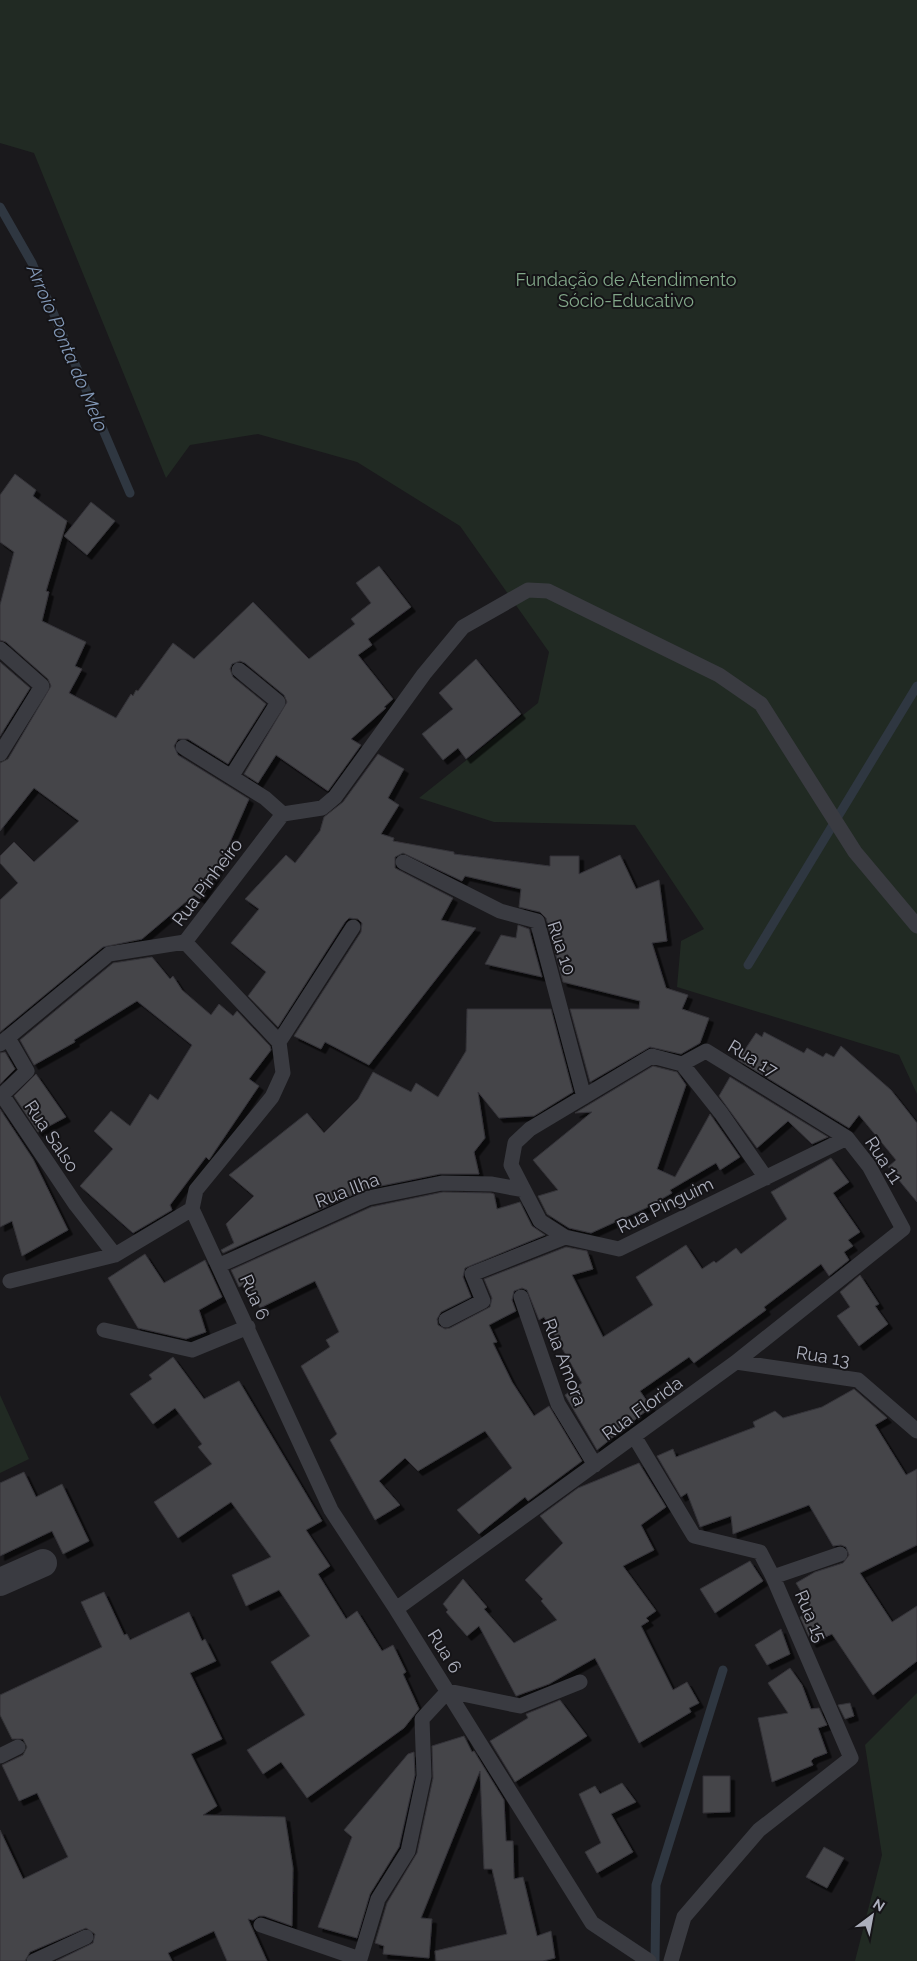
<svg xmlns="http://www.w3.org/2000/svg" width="917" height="1961" font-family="Raleway,sans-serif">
<defs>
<filter id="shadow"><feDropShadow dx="4.5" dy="4.5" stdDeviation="0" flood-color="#0009"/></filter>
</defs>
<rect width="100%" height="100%" fill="#1a191c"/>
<!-- green -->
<path fill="#212a23" d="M0,0H917V1094L899,1055L677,987L681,941L704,929L635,825L494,822L419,798L538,703L549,652L460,526L357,462L258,434L190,445L166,478L34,153L0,143Z
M0,1395L29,1459L0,1473Z
M917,1693V1961H855L882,1855L865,1745Z"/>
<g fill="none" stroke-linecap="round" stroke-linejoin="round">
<!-- stream -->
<path stroke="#2f3741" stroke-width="9" d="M0,207L32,263L130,493
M748,965L917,686
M655,1961L656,1885L723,1670"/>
</g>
<!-- building -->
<path fill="#444449" stroke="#343338" filter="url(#shadow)" d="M15,474L36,490L33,496L67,521L46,591L49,592L42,621L86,642L75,666L82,669L69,693L116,718L131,694L133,696L136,690L138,691L173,643L194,659L253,602L309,659L355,624L351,619L371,603L356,583L379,566L411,607L368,639L372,645L358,655L393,699L384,707L386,708L351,739L361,745L328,791L276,755L258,783L244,774L287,702L284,695L245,663L240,661L232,664L230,669L233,677L266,704L228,764L188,739H178L174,746L178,755L249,799L215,876L200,899L194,895L142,939L103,947L0,1032V900L18,883L0,863V856L14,842L34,862L79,821L34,788L0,831V763L8,759L51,686L48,679L6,642L0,640V605L14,552L0,542V495Z
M91,502L115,521L87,555L64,536Z
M476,659L521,714L466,759L458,748L443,760L422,734L453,709L439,693Z
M0,662L30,688L0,736Z
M378,754L404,769L388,798L399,805L381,834L394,838L393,841L454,852V854L550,866V856H579V874L620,855L636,889L659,880L667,941L652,943L666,988L688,995L682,1009L709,1018L700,1043L681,1054L650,1047L590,1082L570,1009H639L640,1001L563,982L546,918L540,912L519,907L521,889L465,876L462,881L403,853L395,857V868L453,898L441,920L476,928L369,1065L325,1042L321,1049L294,1036L361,932L362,923L358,919L349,918L345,922L278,1027L248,996L266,972L231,943L259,909L245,899L286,855L295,863L320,831L324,817L343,802Z
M518,925L529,929L542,977L485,964L501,935L516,938Z
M152,957L170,979L173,976L182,990L211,1015L219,1004L233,1016L237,1011L270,1046L271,1050L249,1079L259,1086L215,1151L209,1160L206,1157L170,1205L172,1210L133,1233L80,1186L113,1149L94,1131L111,1111L130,1126L150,1094L158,1100L192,1045L137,1001L74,1040L75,1042L34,1065L20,1040L113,963Z
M467,1009H551L573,1092L534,1116L499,1118L478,1092L485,1138L474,1152L479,1174H440L366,1189L223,1253L221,1250L234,1243L226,1224L254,1196L229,1175L307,1113L324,1133L358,1099L373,1072L411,1092L416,1083L438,1097L466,1051Z
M764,1032L804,1053L807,1048L823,1057L826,1053L834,1057L841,1046L891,1090L917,1123V1202L888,1167L896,1160L859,1115L849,1128L738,1060L756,1033L762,1037Z
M5,1052L15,1069L0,1084V1053Z
M653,1066L677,1072L686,1085L657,1169L675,1177L710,1114L740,1157L720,1170L716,1163L670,1190L672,1193L646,1208L591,1233L569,1228L547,1214L538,1196L558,1190L533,1160L592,1112L575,1113Z
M36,1074L66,1117L38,1132L14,1096Z
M730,1077L828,1137L812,1144L788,1121L757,1148L719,1096Z
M0,1109L33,1159L68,1230L22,1256L12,1221L0,1227Z
M831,1158L849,1182L833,1193L860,1232L848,1240L853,1246L844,1252L849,1260L829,1276L821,1264L764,1307L766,1310L694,1363L689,1357L640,1391L651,1407L597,1450L565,1395L582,1383L544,1317L539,1320L527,1290L522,1288L514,1291L512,1300L516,1311L489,1325L497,1342L493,1343L512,1382L534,1416L549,1406L582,1461L528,1501L525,1497L479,1534L457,1510L512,1468L485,1431L418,1471L405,1458L379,1481L400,1505L375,1520L330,1440L337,1434L301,1366L330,1347L326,1340L339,1332L315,1281L260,1308L247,1283L239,1287L231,1270L371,1207L443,1192L491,1193L494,1194L497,1209L520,1202L532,1226L545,1235L465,1268L463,1277L471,1297L441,1312L437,1319L438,1325L445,1329L450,1328L490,1307L492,1298L484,1279L566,1247L587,1251L593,1269L572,1275L603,1337L653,1305L636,1277L686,1245L702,1269L714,1261L716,1263L736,1248L741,1254L787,1219L771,1192Z
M145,1254L164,1283L205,1260L222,1297L199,1310L206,1332L186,1339L138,1328L108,1278Z
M860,1275L879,1304L875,1306L888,1324L859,1346L837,1316L850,1307L840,1292Z
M173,1357L204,1399L239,1381L322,1521L306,1530L330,1566L318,1574L346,1619L357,1611L382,1651L393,1645L406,1672L403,1674L419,1709L404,1728L307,1798L281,1762L263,1774L247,1750L305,1715L271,1662L310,1636L279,1590L246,1606L232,1575L271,1557L231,1502L178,1538L154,1502L212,1464L198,1447L202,1444L175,1408L153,1424L130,1394L152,1379L149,1375Z
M854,1389L887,1418L875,1425L906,1475L917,1469V1545L860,1573L892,1622L917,1606V1661L873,1695L832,1634L812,1643L800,1617L812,1610L796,1583L815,1572L843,1563L849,1555L846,1547L841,1545L833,1546L809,1505L733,1534L731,1516L700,1527L687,1493L681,1497L657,1456L673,1449L676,1457L755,1427L753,1422L775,1411L783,1418L822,1407Z
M639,1463L666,1507L641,1525L654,1550L623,1566L656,1611L646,1618L649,1621L641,1626L673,1690L687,1682L699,1703L689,1708L691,1712L639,1743L595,1658L549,1684L516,1696L479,1626L467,1636L446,1612L448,1610L443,1604L463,1579L487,1607L484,1609L514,1643L557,1620L541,1601L543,1599L525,1580L563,1543L540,1516L578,1488Z
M24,1472L36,1497L62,1484L89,1541L63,1554L52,1531L0,1556V1483Z
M750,1561L763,1581L715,1613L700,1589Z
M104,1592L124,1635L127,1634L130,1640L189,1612L202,1641L205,1639L216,1661L190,1673L222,1739L191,1754L217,1806L203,1815L285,1817L293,1868L292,1926L264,1916H259L253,1920L248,1919L267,1961H227L214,1931L168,1953L172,1961H56L93,1943L95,1934L86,1928L30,1952L25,1961H0V1830L23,1879L68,1857L37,1793L19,1801L2,1765L23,1755L27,1747L23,1739H12L0,1715V1695L102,1647L81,1602Z
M781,1629L790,1654L767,1665L755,1645Z
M790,1668L802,1685L811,1709L819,1708L827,1725L818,1728L827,1753L814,1758L811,1761L813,1765L772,1782L758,1718L788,1713L768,1683Z
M560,1700L587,1736L515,1782L490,1741L528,1718L526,1714Z
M850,1703L854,1716L845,1719L838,1705Z
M464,1736L472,1752L474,1751L504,1800L506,1841H513L514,1879L523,1877L537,1936L551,1931L555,1958L543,1961H436L435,1951L507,1934L492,1869H484L480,1771L421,1918L432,1919L429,1958L383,1954L384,1946L375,1943L387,1903L417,1853L433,1778L432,1746Z
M414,1752L415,1775L399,1847L370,1894L357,1938L318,1927L352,1837L344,1830L408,1754Z
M703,1776H730V1812L703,1813Z
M622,1783L636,1802L611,1814L633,1852L597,1873L585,1852L601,1843L579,1794L595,1786L600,1794Z
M824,1847L844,1858L827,1888L806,1877Z"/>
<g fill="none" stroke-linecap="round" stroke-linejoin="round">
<!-- service -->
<path stroke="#3a3b41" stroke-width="15" d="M0,649L42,686L0,754
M183,747L265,798L283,814
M231,777L278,702L239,670
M283,814L322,808L335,797L424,674L463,627L528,590L548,591L719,675L761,704L855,852L917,926
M403,862L500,911L537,921L584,1097
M185,942L279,1042L283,1073L272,1097L196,1190L192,1209L331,1510L396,1609L592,1923L649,1961
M8,1038L27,1071L2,1095L76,1205L115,1255
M279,1042L353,927
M0,1044L109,954L185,942L283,814
M682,1064L721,1113L766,1178
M220,1265L368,1198L442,1183L492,1184L524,1190
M10,1281L115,1255L192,1209
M521,1297L558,1404L595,1465
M446,1320L483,1301L472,1274L565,1237
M104,1330L192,1350L248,1327
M736,1362L858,1380L917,1431
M634,1436L694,1536L760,1552L773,1577L851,1758L759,1830L684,1917L671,1961
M773,1577L840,1554
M396,1609L736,1362L903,1229L869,1166L847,1138L706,1051L682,1064L652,1056L530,1129L515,1143L511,1165L540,1221L565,1237L619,1249L847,1138
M0,1756L18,1747
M261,1925L360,1959L378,1899L408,1851L424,1776L422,1719L448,1691L520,1706L580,1682
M34,1961L86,1937"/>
<!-- minor -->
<path stroke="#3a3b41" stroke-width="28" d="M0,1582L43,1563"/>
</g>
<g text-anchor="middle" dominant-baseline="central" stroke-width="4" stroke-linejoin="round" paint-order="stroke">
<!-- park labels -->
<g font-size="18" fill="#82a789" stroke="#151417">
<text x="626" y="279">Fundação de Atendimento<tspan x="626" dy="21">Sócio-Educativo</tspan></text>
</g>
<!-- street labels -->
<g font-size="18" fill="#acafbc" stroke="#151417">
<text transform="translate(207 882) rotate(-53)">Rua Pinheiro</text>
<text transform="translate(562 948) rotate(72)">Rua 10</text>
<text transform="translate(753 1058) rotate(31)">Rua 17</text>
<text transform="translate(52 1136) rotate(56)">Rua Salso</text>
<text transform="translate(884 1160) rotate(57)">Rua 11</text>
<text transform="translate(347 1190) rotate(-21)">Rua Ilha</text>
<text transform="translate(665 1205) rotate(-26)">Rua Pinguim</text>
<text transform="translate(255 1297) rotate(66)">Rua 6</text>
<text transform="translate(823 1356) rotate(9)">Rua 13</text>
<text transform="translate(565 1362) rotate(69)">Rua Amora</text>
<text transform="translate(642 1408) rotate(-36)">Rua Florida</text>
<text transform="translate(811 1616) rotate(67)">Rua 15</text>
<text transform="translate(445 1651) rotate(58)">Rua 6</text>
</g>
<!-- water labels -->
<g font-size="19" font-style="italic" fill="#8298b7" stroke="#151417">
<text transform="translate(68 348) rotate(67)">Arroio Ponta do Melo</text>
</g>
</g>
<!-- north arrow -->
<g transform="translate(872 1916) rotate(32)" stroke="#151417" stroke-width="4" paint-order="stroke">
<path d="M0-4L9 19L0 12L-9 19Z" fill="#acafbc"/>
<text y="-8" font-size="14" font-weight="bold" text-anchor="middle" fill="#acafbc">N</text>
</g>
</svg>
